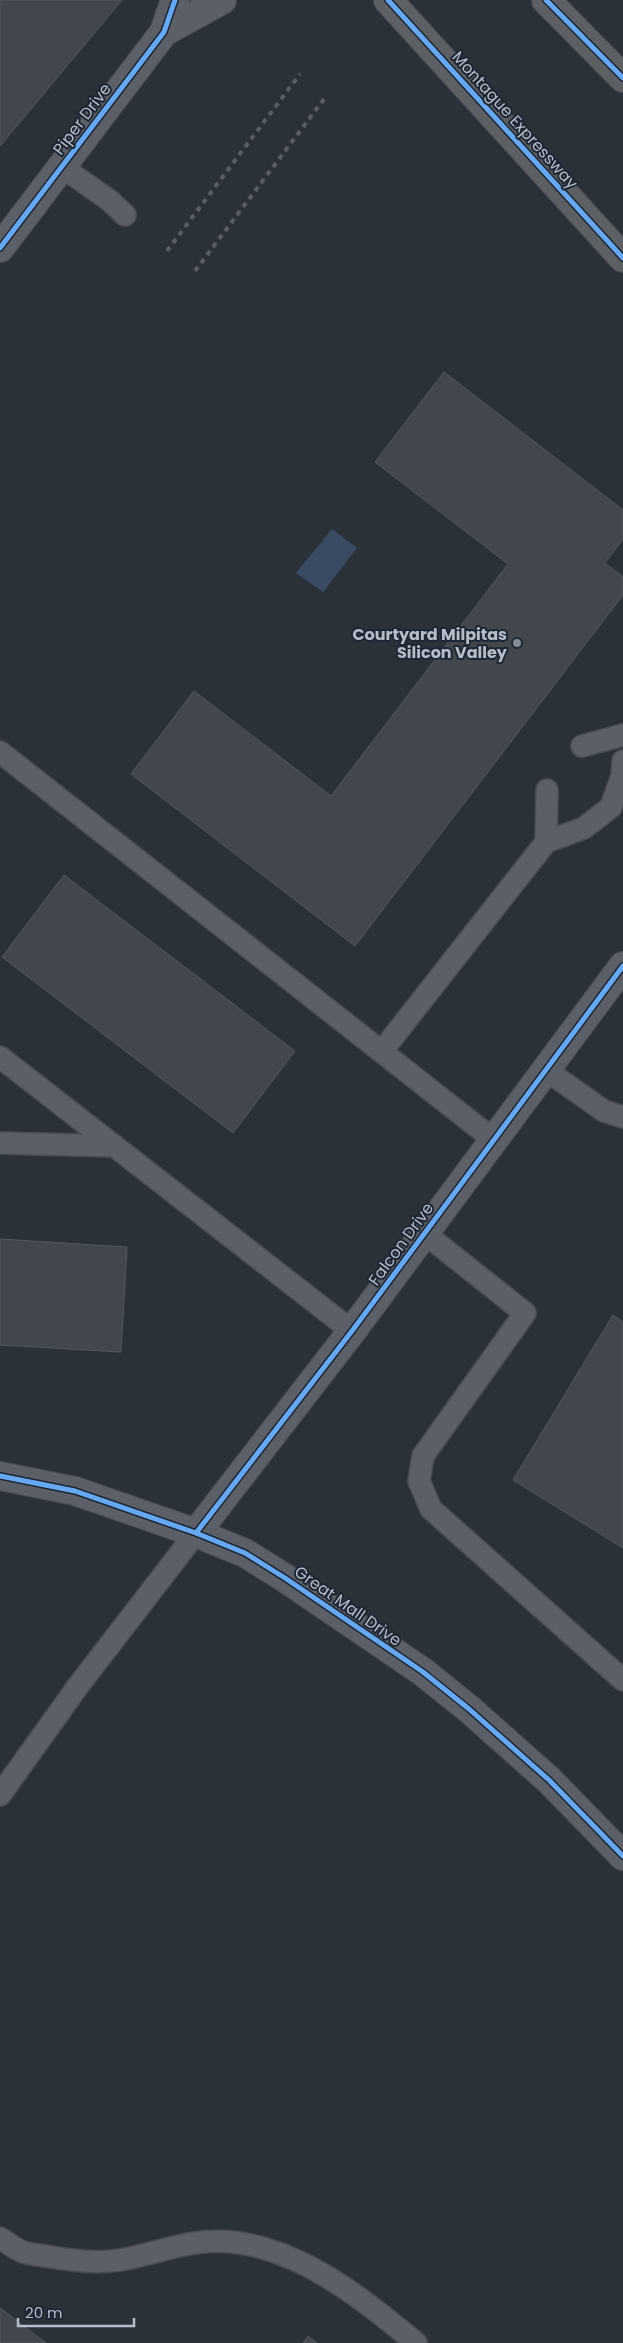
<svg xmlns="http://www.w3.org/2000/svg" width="623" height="2343" font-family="Poppins,sans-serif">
<rect width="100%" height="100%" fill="#2b3139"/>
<!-- water -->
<path fill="#3a4a63" d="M332,529L357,548L323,592L296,573Z"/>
<!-- building -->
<path fill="#42474e" stroke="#535861" d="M0,0H122L0,146Z
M444,372L623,510V539L605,563L623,577V595L355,946L131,774L194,691L331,796L508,564L375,462Z
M64,875L295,1051L233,1133L2,957Z
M0,1239L127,1247L121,1352L0,1345Z
M613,1315L623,1322V1548L513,1480Z
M0,2308L46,2343H0Z
M308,2336L317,2343H303Z"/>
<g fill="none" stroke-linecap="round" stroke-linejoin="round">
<!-- service casing -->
<g stroke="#494d53" stroke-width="24">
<path id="service" d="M62,167L109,200L125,215
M582,746L623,735
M0,752L494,1140
M546,842L547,790
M382,1051L546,842L584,828L611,807L622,776L623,761
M0,1057L352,1331
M546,1070L604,1111L623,1117
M0,1143L115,1146
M424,1233L525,1313L423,1456L419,1481L431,1509L623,1680
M0,1795L78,1686L196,1533
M0,2238C7,2242 15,2249 23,2252C29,2254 38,2255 45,2256C71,2260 94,2264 120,2260C161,2253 187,2238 232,2242C302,2249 364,2300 416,2343"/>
</g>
<!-- minor casing -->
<g stroke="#494d53" stroke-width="30">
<path id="minor" d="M0,1476L75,1491L196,1533L245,1553L285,1578L423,1672L469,1709L549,1780L623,1856
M196,1533L352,1331L623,966"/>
</g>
<!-- tertiary casing -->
<g stroke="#494d53" stroke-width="30">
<path id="tertiary" d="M164,32L222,0
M0,248L164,32L175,0"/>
</g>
<!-- trunk casing -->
<g stroke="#484d55" stroke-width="30">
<path id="trunk" d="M388,0L623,258
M546,0L623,78"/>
</g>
<!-- service -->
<use href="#service" stroke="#5b5f67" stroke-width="21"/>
<!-- minor -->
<use href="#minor" stroke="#5b5f67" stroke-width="28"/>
<!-- tertiary -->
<use href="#tertiary" stroke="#5b5f67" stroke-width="28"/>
<!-- trunk -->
<use href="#trunk" stroke="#5c6064" stroke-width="28"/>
<!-- rail -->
<path stroke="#5a5e64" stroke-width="4" stroke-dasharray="5 5" stroke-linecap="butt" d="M167,251L300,74
M195,271L324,99"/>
<!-- cycleway casing -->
<g stroke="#1e2734" stroke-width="8">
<path id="cycleway" d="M388,0L623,258
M546,0L623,78
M0,248L164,32L175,0
M0,1476L75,1491L196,1533L245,1553L285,1578L423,1672L469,1709L549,1780L623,1856
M196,1533L352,1331L623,966"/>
</g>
<!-- cycleway -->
<use href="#cycleway" stroke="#66a8f1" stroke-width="5"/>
</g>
<!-- markers -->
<circle fill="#858c97" stroke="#1e2734" stroke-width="2" cx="517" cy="643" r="5"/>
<g text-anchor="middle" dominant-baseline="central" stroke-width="4" stroke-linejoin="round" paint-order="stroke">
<!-- street labels -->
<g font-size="16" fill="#b6bdc9" stroke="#1e2734">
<text transform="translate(82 119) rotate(-53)">Piper Drive</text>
<text transform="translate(515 120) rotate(48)">Montague Expressway</text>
<text transform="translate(401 1244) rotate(-54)">Falcon Drive</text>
<text transform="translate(348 1606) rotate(35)">Great Mall Drive</text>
</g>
<!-- poi labels -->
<g font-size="16" font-weight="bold" fill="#b6bdc9" stroke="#1e2734" text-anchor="end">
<text x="507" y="634">Courtyard Milpitas<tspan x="507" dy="18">Silicon Valley</tspan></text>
</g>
</g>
<!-- scale -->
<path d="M18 2318v8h116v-8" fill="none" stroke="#b6bdc9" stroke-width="2.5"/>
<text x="25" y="2318" font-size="15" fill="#b6bdc9" stroke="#1e2734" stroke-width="4" paint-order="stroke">20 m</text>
</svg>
